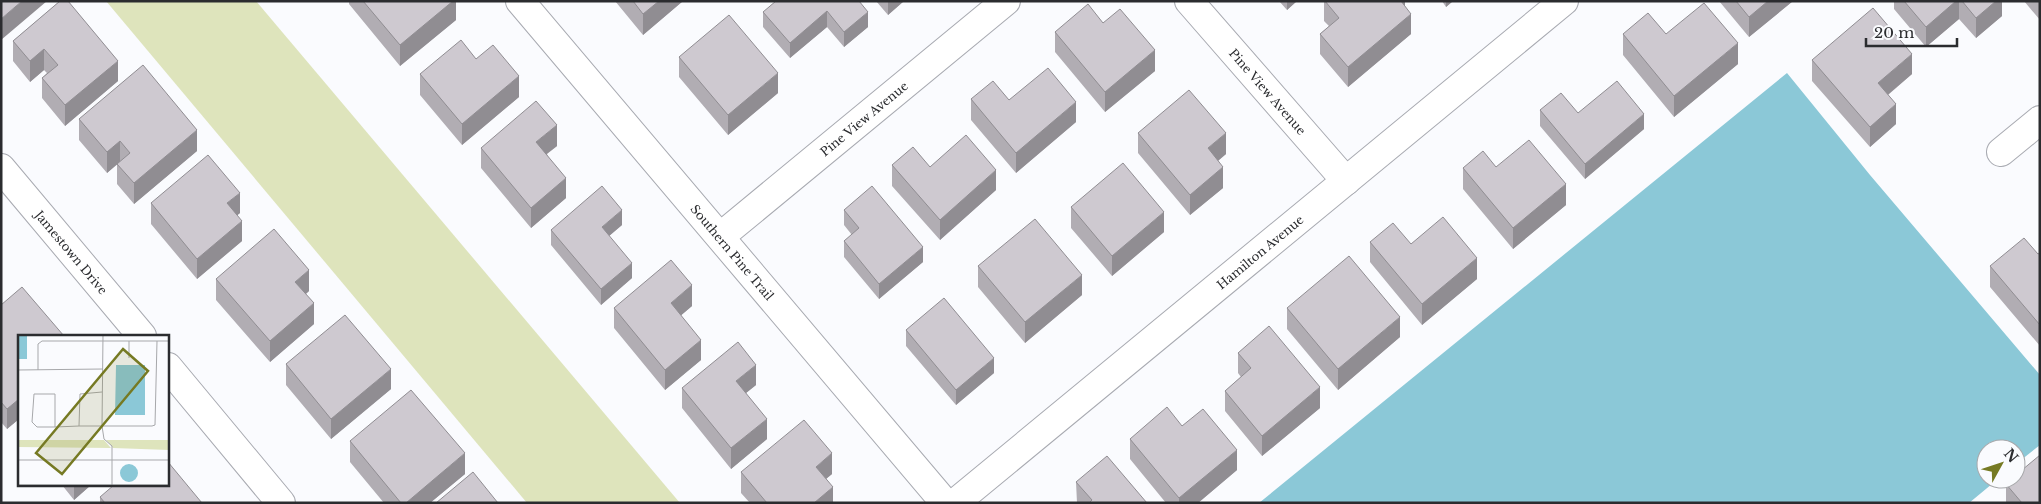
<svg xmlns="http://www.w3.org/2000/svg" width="2041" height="504" font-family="'Libre Baskerville',serif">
<rect width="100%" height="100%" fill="#fafbfe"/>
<!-- green -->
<path fill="#dee4bc" d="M106,1H256L680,503H527Z"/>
<!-- water -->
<path fill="#8bc8d7" d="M1787,73L1870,175L2040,375V445L2016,464V449H1986V479H1998L1969,503H1259Z"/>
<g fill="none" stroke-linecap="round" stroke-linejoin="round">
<!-- minor casing -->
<g stroke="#a8aab1" stroke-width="30">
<g id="minor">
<path id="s1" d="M520,1L945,503"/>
<path id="s2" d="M1189,1L1346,181"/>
<path d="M2001,152L2040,120"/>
<path id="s3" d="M1,168L142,336"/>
<path id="s4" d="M721,236L1006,1"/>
<path d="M168,367L281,503"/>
<path id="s5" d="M955,503L1564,1"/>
</g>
</g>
<!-- minor -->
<use href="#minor" stroke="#fff" stroke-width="28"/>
</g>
<!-- wall -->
<path fill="#b1adb3" d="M60,1L118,81L65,126L42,98V78L47,73L44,70L30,82L13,61V41Z
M349,1H456V20L400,66L349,4Z
M615,1H683L643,35Z
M859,1L868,27L844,47L827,27L790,58L763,27V12Z
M876,1H904L888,15Z
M1279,1H1297L1287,10Z
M1324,1H1405V6L1411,34L1348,87L1320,54V34L1329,26L1324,21Z
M1442,1H1453L1446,7Z
M1719,1H1793L1749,37Z
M1894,1H2002V16L1976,38L1959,19L1926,47L1894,9Z
M2024,1H2040V20Z
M1103,23L1155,71L1105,112L1055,52V32Z
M1623,34L1738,64L1674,117L1623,55Z
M679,57L778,93L728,135L679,77Z
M476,59L519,97L462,145L420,95V74Z
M1812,60L1912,74L1888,95L1896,124L1870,147L1812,81Z
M971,99L1009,100L1076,122L1016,173L971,120Z
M1540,110L1578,113L1644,129L1585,179L1540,126Z
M79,119L197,151L134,204L117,184V164L107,173L79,140Z
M1138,133L1226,154L1218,161L1223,188L1190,215L1138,153Z
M557,146L547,154L566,198L531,228L481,168V148Z
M892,165L930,167L996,190L940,240L892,186Z
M1463,168L1566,205L1513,249L1463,189Z
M151,203L240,213L237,215L242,241L197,279L151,224Z
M1071,207L1164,232L1112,276L1071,228Z
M844,210L923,262L879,299L844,257V241L852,235L844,225Z
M622,225L609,236L632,278L601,305L551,245V230Z
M1370,242L1411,244L1477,279L1422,325L1370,262Z
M2040,253V346L1990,287V266L2038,254Z
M978,266L1082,295L1025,343L978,287Z
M216,279L309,291L306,294L314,324L270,362L216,300Z
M1,305L19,336V419L7,429L1,422Z
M692,306L681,315L701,360L665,390L614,328V308Z
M1287,308L1400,337L1338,390L1287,329Z
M906,330L994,373L956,405L906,346Z
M1238,353L1320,408L1262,456L1225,411V391L1241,377L1238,373Z
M286,364L391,389L331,439L286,385Z
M756,385L746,393L767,439L731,469L682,408V388Z
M1182,426L1237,470L1198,503H1166L1130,459V439Z
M350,441L465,474L430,503H384L350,462Z
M741,472L832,474L826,479L833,503H750L741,493Z
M1076,482L1147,503H1077Z
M2006,484L2040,503H2006Z
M62,485H91L74,500Z
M100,497L202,503H100Z"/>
<!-- shaded-wall -->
<path fill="#908d92" d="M22,1H47L1,40V19Z
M453,1H456V20L400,66V45Z
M659,1H683L643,35V14Z
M888,1H904L888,15Z
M1287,1H1297L1287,10Z
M1396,1H1405V8Z
M1446,1H1453L1446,7Z
M1768,1H1793L1749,37V17Z
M1956,1H1959V19L1926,47V27Z
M1996,1H2002V16L1976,38V18Z
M827,11V27L790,58V43Z
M868,12V27L844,47V32Z
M1411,14V34L1348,87V67Z
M1738,43V64L1674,117V96Z
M44,49V70L30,82V61Z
M1155,50V71L1105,112V92Z
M1912,54V74L1878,103V83Z
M118,61V81L65,126V105Z
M778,73V93L728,135V115Z
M519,76V97L462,145V124Z
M1076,102V122L1016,173V153Z
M1896,104V124L1870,147V127Z
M1644,114V129L1585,179V164Z
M557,125V146L536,162V142Z
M197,130V151L134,204V183Z
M1226,133V154L1208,169V148Z
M120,141V162L107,173V152Z
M1223,167V188L1190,215V195Z
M996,170V190L940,240V220Z
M566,178V198L531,228V208Z
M1566,184V205L1513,249V228Z
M240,193V213L227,224V203Z
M622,210V225L602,242V227Z
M1164,212V232L1112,276V256Z
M242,221V241L197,279V259Z
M923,247V262L879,299V284Z
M1477,258V279L1422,325V304Z
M632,263V278L601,305V289Z
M309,270V291L295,303V282Z
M1082,275V295L1025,343V322Z
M692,285V306L671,324V303Z
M314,303V324L270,362V341Z
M1400,317V337L1338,390V369Z
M701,340V360L665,390V370Z
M994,358V373L956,405V390Z
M756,365V385L736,401V381Z
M391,369V389L331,439V419Z
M1320,387V408L1262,456V436Z
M19,399V419L7,429V409Z
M767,419V439L731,469V448Z
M1237,450V470L1198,503H1179V498Z
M465,453V474L430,503H406Z
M832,453V474L816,487V467Z
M74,485H91L74,500Z
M833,487V503H814Z"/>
<!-- building -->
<path fill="#cec9d0" stroke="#908d92" d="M1,1H22L1,19Z
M60,1H68L118,61L65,105L42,78L58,65L44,49L30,61L13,41Z
M363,1H453L400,45Z
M633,1H659L643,14Z
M776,1H859L868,12L844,32L827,11L790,43L763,12Z
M1325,1H1401L1411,14L1348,67L1320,34L1339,18Z
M1736,1H1768L1749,17Z
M1904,1H1956L1926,27Z
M1962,1H1996L1976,18Z
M1704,3L1738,43L1674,96L1623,34L1648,13L1666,34Z
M1088,4L1103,23L1120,9L1155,50L1105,92L1055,32Z
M1873,8L1912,54L1878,83L1896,104L1870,127L1812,60Z
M729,15L778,73L728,115L679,57Z
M461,40L476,59L493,45L519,76L462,124L420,74Z
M143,65L197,130L134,183L117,164L130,153L120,141L107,152L79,119Z
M1048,68L1076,102L1016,153L971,99L993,81L1009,100Z
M1617,81L1644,114L1585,164L1540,110L1561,93L1578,113Z
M1189,90L1226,133L1208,148L1223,167L1190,195L1138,133Z
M536,101L557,125L536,142L566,178L531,208L481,148Z
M966,135L996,170L940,220L892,165L913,147L930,167Z
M1529,140L1566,184L1513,228L1463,168L1483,151L1496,167Z
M208,155L240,193L227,203L242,221L197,259L151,203Z
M1123,163L1164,212L1112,256L1071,207Z
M602,186L622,210L602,227L632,263L601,289L551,230Z
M872,186L923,247L879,284L844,241L859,228L844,210Z
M1443,217L1477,258L1422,304L1370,242L1393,223L1411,244Z
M1035,219L1082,275L1025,322L978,266Z
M274,229L309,270L295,282L314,303L270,341L216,279Z
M2024,238L2038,254L2040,253V325L1990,266Z
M1349,256L1400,317L1338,369L1287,308Z
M671,260L692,285L671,303L701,340L665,370L614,308Z
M22,287L64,336H19V399L7,409L1,402V305Z
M944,298L994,358L956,390L906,330Z
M345,315L391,369L331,419L286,364Z
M1269,326L1320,387L1262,436L1225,391L1251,368L1238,353Z
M738,342L756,365L736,381L767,419L731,448L682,388Z
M411,390L465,453L406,503H401L350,441Z
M1167,407L1182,426L1203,409L1237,450L1179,498L1130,439Z
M804,420L832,453L816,467L833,487L814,503H767L741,472Z
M2040,455V503H2022L2006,484L2012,479H2016V475Z
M1107,456L1147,503H1089L1092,500L1076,482Z
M168,462L202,503H105L100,497L114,485H168Z
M473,472L498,503H436Z"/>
<g text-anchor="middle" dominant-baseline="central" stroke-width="5" stroke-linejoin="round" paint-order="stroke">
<!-- street labels -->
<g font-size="12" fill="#2b2c2f" stroke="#fafbfe">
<text stroke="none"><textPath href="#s2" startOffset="120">Pine View Avenue</textPath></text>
<text stroke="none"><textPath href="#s4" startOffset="185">Pine View Avenue</textPath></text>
<text stroke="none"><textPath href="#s1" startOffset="329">Southern Pine Trail</textPath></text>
<text stroke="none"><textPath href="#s3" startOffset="110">Jamestown Drive</textPath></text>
<text stroke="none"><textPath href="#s5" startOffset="395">Hamilton Avenue</textPath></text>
</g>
</g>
<!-- overview -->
<g transform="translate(18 335)">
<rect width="151" height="151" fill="#fafbfe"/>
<path d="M0,105H86L93,113L0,112ZM88,105H151V115L95,113Z" fill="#dee4bc"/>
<path d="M0,0H9V24H0ZM98,30H127V80H97ZM102 138a9 9 0 1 1 18 0a9 9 0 1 1-18 0Z" fill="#8bc8d7"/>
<path fill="none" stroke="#a7a8ab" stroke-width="1" d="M85,0L84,91L86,104L94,111V151M111,23V6M0,35L85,34M20,35V9L24,6H152M61,91L62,59L84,57M37,92V59H16L14,87L19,92H37L61,91H134L137,90L139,6M0,125H152M0,150H152"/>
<path fill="#767a23" fill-opacity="0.15" stroke="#767a23" stroke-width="2.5" d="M105,14L130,36L44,139L18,118Z"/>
<rect width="151" height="151" fill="none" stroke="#2b2c2f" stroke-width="2.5"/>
</g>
<!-- border -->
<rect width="2041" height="504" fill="none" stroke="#2b2c2f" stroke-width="5"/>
<!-- north arrow -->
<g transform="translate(2001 464) rotate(50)"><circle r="24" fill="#fafbfe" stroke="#a7a8ab"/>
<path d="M0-4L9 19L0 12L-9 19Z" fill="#767a23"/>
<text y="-8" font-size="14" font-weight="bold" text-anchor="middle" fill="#2b2c2f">N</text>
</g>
<!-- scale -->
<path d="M1866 38v8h91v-8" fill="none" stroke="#2b2c2f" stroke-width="2.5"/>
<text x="1874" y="38" font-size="15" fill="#2b2c2f" stroke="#fafbfe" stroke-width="4" paint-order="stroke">20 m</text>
</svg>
